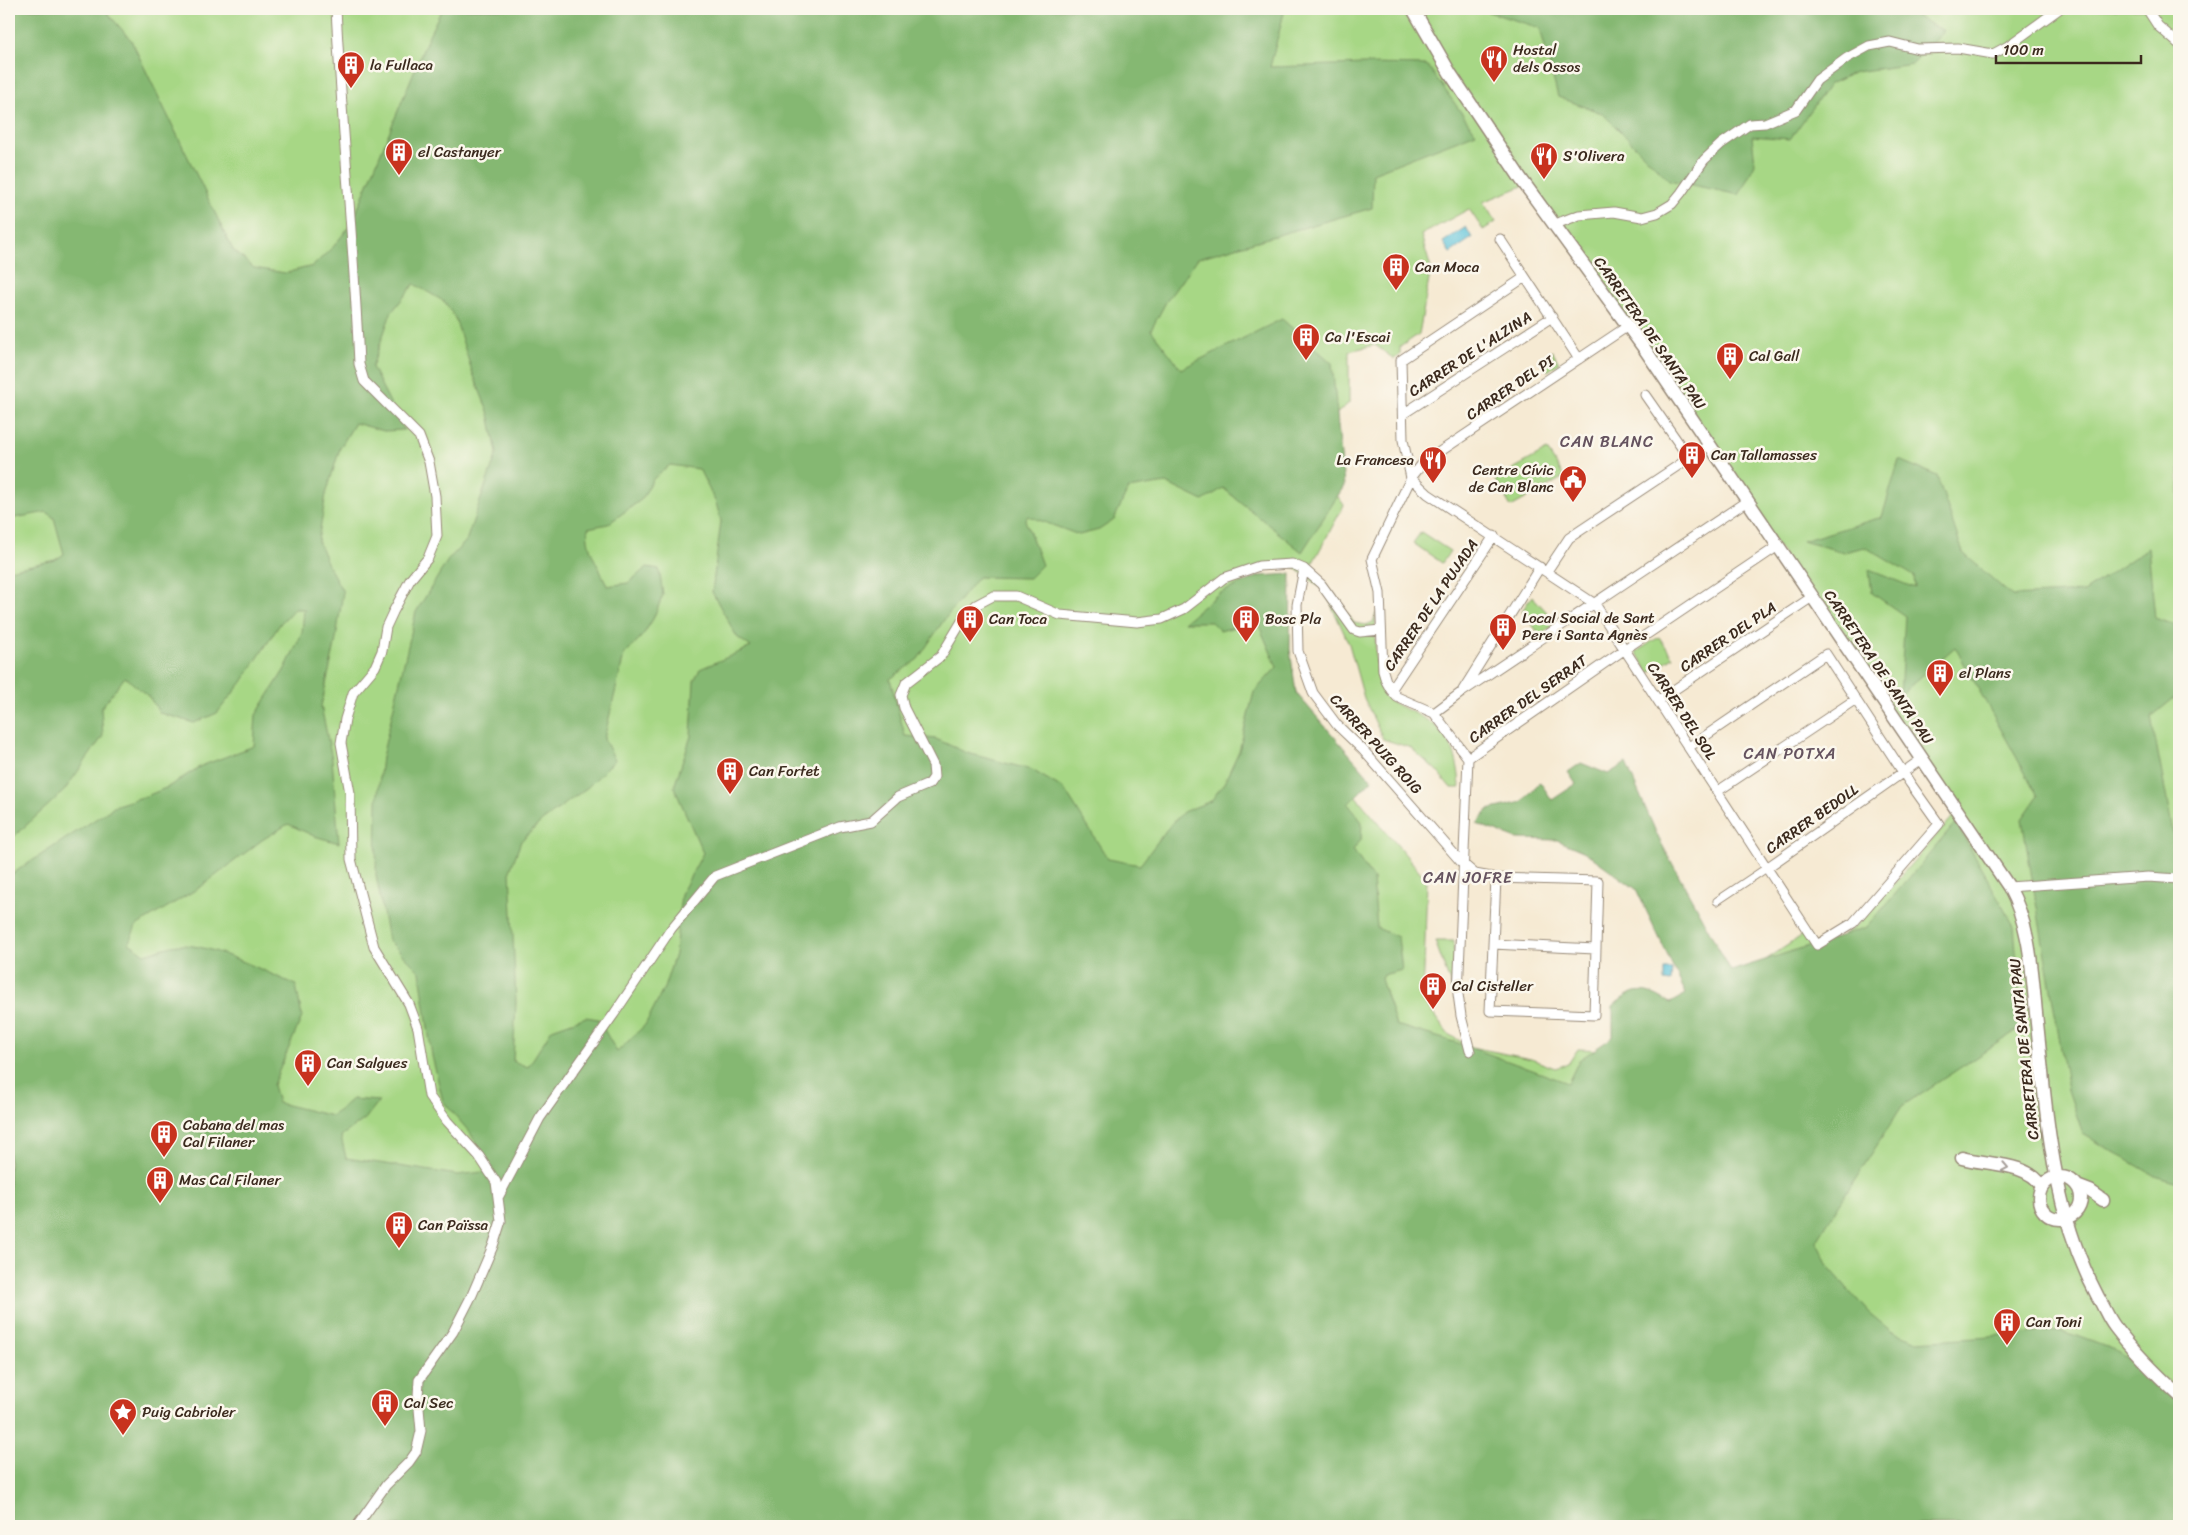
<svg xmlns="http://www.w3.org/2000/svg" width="2188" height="1535" font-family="Sriracha,sans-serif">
<rect width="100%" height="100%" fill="#fbf7ec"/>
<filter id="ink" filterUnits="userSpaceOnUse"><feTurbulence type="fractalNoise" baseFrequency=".02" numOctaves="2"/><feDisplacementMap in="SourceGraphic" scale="10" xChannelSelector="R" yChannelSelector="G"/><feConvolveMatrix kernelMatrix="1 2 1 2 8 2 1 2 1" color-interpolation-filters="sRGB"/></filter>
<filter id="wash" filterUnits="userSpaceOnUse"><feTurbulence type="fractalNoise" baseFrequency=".0096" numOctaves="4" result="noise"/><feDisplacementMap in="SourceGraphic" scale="20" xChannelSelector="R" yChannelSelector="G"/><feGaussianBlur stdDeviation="1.12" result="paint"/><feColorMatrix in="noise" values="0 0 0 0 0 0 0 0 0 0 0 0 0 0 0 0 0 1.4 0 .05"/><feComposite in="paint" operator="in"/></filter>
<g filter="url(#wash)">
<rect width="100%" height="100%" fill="#f6ead3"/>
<!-- green -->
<path fill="#a7d785" stroke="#718052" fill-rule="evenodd" d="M9,9H2179V1526H9ZM1530,183L1958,811L1856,926L1818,951L1806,933L1629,1051L1578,1049L1568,1064L1555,1068L1531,1059L1471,1047L1448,1034L1423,1001L1427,880L1337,774L1238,575L1283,565L1294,567L1325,591L1349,644L1364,698L1383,739L1411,748L1436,770L1451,788H1460C1458,748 1447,728 1410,711C1399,706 1389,702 1382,692C1374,678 1375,629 1376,613L1373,622L1366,625L1354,623L1335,595L1310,568L1344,505L1300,445L1349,403V351L1375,345L1394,359L1400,355V347L1419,334L1430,274L1432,272L1421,235L1469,209L1483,230L1496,222L1483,202Z
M1552,351L1559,363L1548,371L1540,359Z
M1547,450L1564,477L1511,507L1495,479Z
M1421,532L1450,551L1442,563L1413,543Z
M1532,596L1557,623L1540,635L1522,611Z
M1659,637L1673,657L1649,673L1636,652Z
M1435,941H1454L1452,988Z"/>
<!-- forest -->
<path fill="#85b872" stroke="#607148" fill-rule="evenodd" d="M9,9H104L131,40L233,250L254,268L285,273L313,266L334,246L352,223L429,35L442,9H1285L1270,67L1365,64L1427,65L1476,133L1373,173L1372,208L1198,258L1166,302L1151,330L1181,369L1282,319L1332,363L1344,486L1302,552L1223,488L1203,501L1166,483L1128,489L1114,520L1099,530L1079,535L1028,516L1025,520L1042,565L1029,578L978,577L944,620L918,659L890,679L905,736L936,739L967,753L1032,770L1064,789L1108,859L1140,865L1167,829L1183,812L1211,801L1224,783L1239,751L1254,692L1277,667L1257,621L1220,631L1211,622H1184L1218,594L1259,576L1291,574L1290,649L1296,693L1372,780L1348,804L1362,822L1361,840L1353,850L1373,879L1377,928L1398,937L1402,970L1383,975L1381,979L1396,1025L1461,1044L1568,1083L1579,1060L1613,1037V1006C1636,986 1645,988 1670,1003L1686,994L1636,889L1585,852L1557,840L1517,839L1477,824L1488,810L1522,802L1540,782L1552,800L1576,784L1568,772L1581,763L1608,774L1626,763L1659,839L1731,971L1867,927L1956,823L2014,926L2022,1027L1902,1106L1816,1241L1829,1267L1868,1312L1891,1331L1918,1341L2063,1331L2117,1351L2166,1383L2179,1402V1526H9V876L117,805L149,795L168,787L201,766L254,746L256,715L285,669L302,633L304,609H294L280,624L242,682L217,713L194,723L160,713L149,697L125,677L101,708L103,736L64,791L9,841V570L55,560L64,554L54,518L47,512L9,519ZM414,284L445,302L455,318L472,371L489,414L497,453L466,541L448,560L416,612L382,757L377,802L376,875L388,940L420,972L432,1056L443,1101L471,1134L491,1171L458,1175L346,1158L341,1136L365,1119L379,1101L352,1099L332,1116L278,1103L273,1085L302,1017L296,985C265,972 213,944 179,945C168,946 156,951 145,954L129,943L136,926L202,886L262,840L288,824L314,836L339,843L332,759L321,706L335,645L343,592L328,565L318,541L326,494L340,448L355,423L384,431L404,430L372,367L391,313ZM670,465L699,469L716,503L721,521L712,592L737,637L751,647L700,669L694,681L691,736L674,787L703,853L681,894L675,954L664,988L645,1025L617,1052L598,1019L586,1017L552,1029L528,1067L513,1061L516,1002L510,871L521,841L542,821L588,787L615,760L604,739L624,655L643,635L653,619L663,595L659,569L647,567L628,583L607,586C600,567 585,549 588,528L608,524L642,499L653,479Z
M1479,9H1903L1944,31L1913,64L1855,72L1830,84L1790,139L1752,136L1755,164L1739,195L1669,180L1602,113L1558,97L1540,28Z
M1899,460L1937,476L1963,553L2012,596L2084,592L2148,548L2155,618L2179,627V694L2151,717L2176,847L2179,849V1183L2155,1176L2083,1134L2068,1090L2022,819L2038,796L1955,647L1900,695L1905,616L1872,593L1869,570L1915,588L1914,576L1865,547L1844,552L1802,541L1882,517Z"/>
<!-- water -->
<path fill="#5fc4dc" stroke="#4d777d" d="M1466,227L1472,238L1450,253L1443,242Z
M1664,969H1672L1671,982L1664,981Z"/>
</g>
<g filter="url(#ink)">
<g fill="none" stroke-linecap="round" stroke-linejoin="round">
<!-- pedestrian casing -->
<g stroke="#988a78" stroke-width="9">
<path id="pedestrian" d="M1717,901L1768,867"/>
</g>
<!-- minor casing -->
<g stroke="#988a78" stroke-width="11">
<path id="minor" d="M336,9C342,127 354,245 359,364L364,381L419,436L429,462L435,496L437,536L428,558L410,580L393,612L386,627L382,651L375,667L353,693L345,719L341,743L350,793L351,859L374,947L409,1004L418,1028L429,1096L447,1121L479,1156L496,1182L501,1221L493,1246L472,1295L453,1332L419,1380L418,1397L421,1431L416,1452L409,1462L386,1485L357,1526
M2147,9L2158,26L2179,44
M1553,225L1579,215L1614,212L1642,217L1657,213L1672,204L1681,193L1704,160L1721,144L1750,124L1765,123L1796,110L1817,80L1847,58L1869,46L1890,42L1918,49L1958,48L1993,54L2008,46L2059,9
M1500,239L1579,359
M1628,326L1423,463L1411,478L1428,494L1595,604L1817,945L1853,923L1939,824L1910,783L1826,654L1689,747
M1645,395L1689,458
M1403,414L1552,317
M1304,569L1297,605L1298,651L1313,693L1337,725L1363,750L1462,863L1475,874L1496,878L1598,881L1594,1015L1490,1011L1496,878
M1547,571L1569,538L1709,445
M1391,690L1494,536
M1463,690L1540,567
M1659,700L1812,597
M1434,713L1462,692L1747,501
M1468,758L1625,649L1778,546
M1718,791L1856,699
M1768,867L1922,759
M2009,887L2148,877L2179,879
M1493,944L1595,949
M1470,1051L1461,1016L1458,994L1468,758L1434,713L1397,697L1391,690L1386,681L1383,671L1380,593L1372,559L1411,478L1403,440L1401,360L1525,277
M499,1196L540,1118L614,1014L671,929L715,876L840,827L871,821L898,797L929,784L934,777L933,765L904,708L901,695L906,683L941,656L962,621L976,605L993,596H1016L1060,615L1137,622L1162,619L1184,609L1224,578L1259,566L1292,564L1304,569L1321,584L1354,630L1360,632L1381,630"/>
</g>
<!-- secondary casing -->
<g stroke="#988a78" stroke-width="15">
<path id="secondary" d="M1413,9L1450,73L1521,179L1644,348L2009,887C2032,929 2032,977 2037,1023C2047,1118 2052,1211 2098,1297C2104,1307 2108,1318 2115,1327C2134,1352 2156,1374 2179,1395
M1962,1158C1987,1165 2027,1162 2042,1186
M2039 1198a21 21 0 1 1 42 0a21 21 0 1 1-42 0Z
M2077,1186L2090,1191L2103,1200"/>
</g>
<!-- pedestrian -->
<use href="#pedestrian" stroke="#fff" stroke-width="7"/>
<!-- minor -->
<use href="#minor" stroke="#fff" stroke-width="9"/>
<!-- secondary -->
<use href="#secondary" stroke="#fff" stroke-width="12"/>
</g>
<!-- one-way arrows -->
<defs><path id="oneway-chevron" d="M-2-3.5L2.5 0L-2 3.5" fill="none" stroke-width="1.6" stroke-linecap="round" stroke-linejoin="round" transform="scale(1.25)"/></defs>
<use stroke="#a79f9a" href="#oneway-chevron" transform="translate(2005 1167) rotate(11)"/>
</g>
<!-- icons -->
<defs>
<g id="restaurant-pin" transform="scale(1.4375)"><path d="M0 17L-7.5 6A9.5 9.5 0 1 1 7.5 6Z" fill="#c8321e" stroke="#fbf7ec"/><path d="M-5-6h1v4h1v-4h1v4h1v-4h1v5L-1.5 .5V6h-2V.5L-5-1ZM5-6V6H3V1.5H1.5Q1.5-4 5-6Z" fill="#fff"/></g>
<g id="building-pin" transform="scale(1.4375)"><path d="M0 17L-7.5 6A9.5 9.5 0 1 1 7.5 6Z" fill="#c8321e" stroke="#fbf7ec"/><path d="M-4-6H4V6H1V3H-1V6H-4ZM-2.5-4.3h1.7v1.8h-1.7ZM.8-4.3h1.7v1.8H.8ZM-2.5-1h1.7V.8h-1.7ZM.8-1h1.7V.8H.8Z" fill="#fff"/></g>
<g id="civic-pin" transform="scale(1.4375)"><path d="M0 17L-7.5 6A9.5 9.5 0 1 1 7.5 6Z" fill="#c8321e" stroke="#fbf7ec"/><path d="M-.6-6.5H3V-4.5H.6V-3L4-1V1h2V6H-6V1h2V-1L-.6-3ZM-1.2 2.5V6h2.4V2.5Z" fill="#fff"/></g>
<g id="sight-pin" transform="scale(1.4375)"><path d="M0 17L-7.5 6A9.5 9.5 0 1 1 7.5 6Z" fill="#c8321e" stroke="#fbf7ec"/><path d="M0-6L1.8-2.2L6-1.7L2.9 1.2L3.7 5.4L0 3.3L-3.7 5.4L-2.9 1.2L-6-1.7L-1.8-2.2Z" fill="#fff"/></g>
</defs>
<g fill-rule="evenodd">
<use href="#restaurant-pin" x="1494" y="59"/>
<use href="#building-pin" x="351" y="65"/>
<use href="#building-pin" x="399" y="152"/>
<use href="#restaurant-pin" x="1544" y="156"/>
<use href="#building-pin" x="1396" y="267"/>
<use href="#building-pin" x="1306" y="337"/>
<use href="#building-pin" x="1730" y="356"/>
<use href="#building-pin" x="1692" y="455"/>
<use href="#restaurant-pin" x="1433" y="460"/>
<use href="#civic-pin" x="1573" y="479"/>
<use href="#building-pin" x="970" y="619"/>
<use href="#building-pin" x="1246" y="619"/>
<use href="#building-pin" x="1503" y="627"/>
<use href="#building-pin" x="1940" y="673"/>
<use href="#building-pin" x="730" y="771"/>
<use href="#building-pin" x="1433" y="986"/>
<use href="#building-pin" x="308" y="1063"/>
<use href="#building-pin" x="164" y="1134"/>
<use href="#building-pin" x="160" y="1180"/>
<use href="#building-pin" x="399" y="1225"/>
<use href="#building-pin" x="2007" y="1322"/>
<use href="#building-pin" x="385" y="1403"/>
<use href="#sight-pin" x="123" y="1412"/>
</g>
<g text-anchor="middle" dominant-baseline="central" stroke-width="5" stroke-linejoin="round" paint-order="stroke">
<!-- poi labels -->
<g font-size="15" fill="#3b2a1e" stroke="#fbf7ec" text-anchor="start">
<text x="1513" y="50">Hostal<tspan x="1513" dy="17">dels Ossos</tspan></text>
<text x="370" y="65">la Fullaca</text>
<text x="418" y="152">el Castanyer</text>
<text x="1563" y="156">S'Olivera</text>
<text x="1415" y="267">Can Moca</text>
<text x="1325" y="337">Ca l'Escai</text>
<text x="1749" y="356">Cal Gall</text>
<text x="1711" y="455">Can Tallamasses</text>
<text x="1414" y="460" text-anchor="end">La Francesa</text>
<text x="1554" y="470" text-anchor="end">Centre Cívic<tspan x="1554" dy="17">de Can Blanc</tspan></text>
<text x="1522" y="618">Local Social de Sant<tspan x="1522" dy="17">Pere i Santa Agnès</tspan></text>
<text x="989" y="619">Can Toca</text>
<text x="1265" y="619">Bosc Pla</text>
<text x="1959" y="673">el Plans</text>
<text x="749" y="771">Can Fortet</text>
<text x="1452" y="986">Cal Cisteller</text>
<text x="327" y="1063">Can Salgues</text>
<text x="183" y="1125">Cabana del mas<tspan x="183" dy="17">Cal Filaner</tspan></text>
<text x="179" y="1180">Mas Cal Filaner</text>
<text x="418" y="1225">Can Païssa</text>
<text x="2026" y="1322">Can Toni</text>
<text x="404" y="1403">Cal Sec</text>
<text x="142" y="1412">Puig Cabrioler</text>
</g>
<!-- street labels -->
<g font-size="15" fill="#3b2a1e" stroke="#fbf7ec">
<text transform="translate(1650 333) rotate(55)">CARRETERA DE SANTA PAU</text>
<text transform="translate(1470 354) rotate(-33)">CARRER DE L'ALZINA</text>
<text transform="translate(1510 388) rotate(-34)">CARRER DEL PI</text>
<text transform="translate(1431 605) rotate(-56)">CARRER DE LA PUJADA</text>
<text transform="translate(1728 637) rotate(-34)">CARRER DEL PLA</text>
<text transform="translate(1879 667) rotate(56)">CARRETERA DE SANTA PAU</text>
<text transform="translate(1528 699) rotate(-35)">CARRER DEL SERRAT</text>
<text transform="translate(1682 711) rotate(57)">CARRER DEL SOL</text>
<text transform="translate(1376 744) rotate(48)">CARRER PUIG ROIG</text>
<text transform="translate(1812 819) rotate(-35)">CARRER BEDOLL</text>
<text transform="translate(2024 1049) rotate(-96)">CARRETERA DE SANTA PAU</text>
</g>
<!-- neighbourhood labels -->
<g font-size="16" letter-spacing="1" fill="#65535f" stroke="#fbf7ec">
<text x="1607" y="441">CAN BLANC</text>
<text x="1790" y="753">CAN POTXA</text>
<text x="1468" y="877">CAN JOFRE</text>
</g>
</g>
<!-- margin -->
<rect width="2188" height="1535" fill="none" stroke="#fbf7ec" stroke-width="30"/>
<!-- scale -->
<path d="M1996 55v8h145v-8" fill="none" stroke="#3b2a1e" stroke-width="2.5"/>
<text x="2003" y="55" font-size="15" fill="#3b2a1e" stroke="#fbf7ec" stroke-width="4" paint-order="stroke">100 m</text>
</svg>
